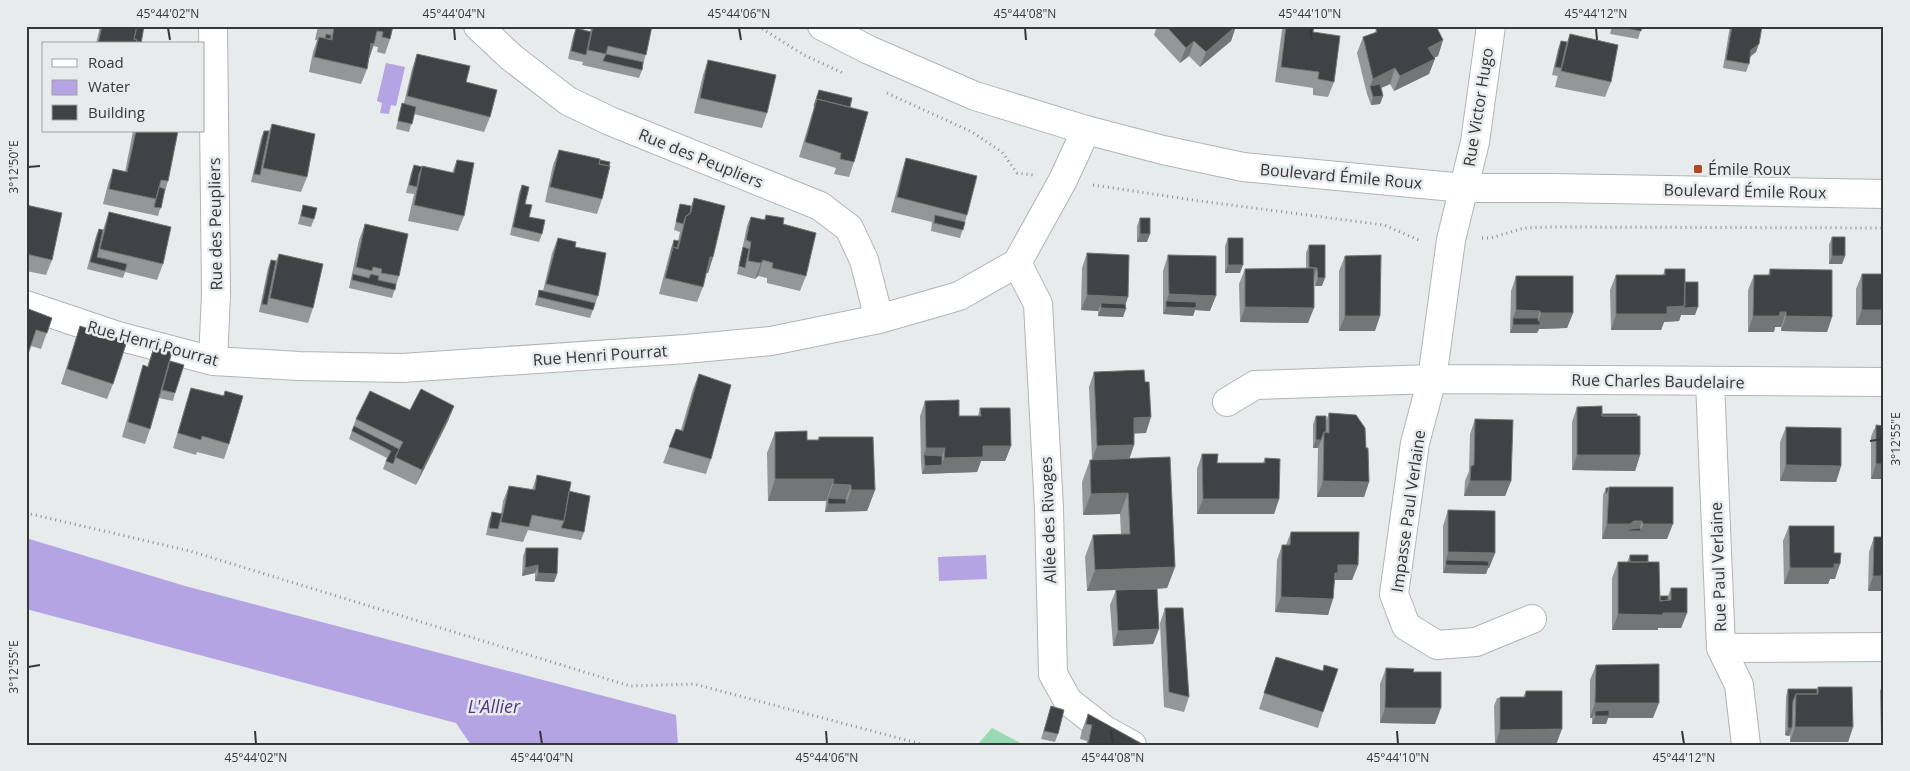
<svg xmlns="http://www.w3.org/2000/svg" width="1910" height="771" font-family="'Open Sans',sans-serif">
<rect width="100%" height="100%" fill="#e7ebec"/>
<!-- green -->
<path fill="#97dab4" d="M992,728L1024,745H977Z"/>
<!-- water -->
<path fill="#b4a4e3" d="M386,63L405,67L396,106L391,105L389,114L380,113L382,103L377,101Z
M26,538L185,586L676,715L678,745H471L456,723L26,609Z
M986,555L987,579L939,581L938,557Z"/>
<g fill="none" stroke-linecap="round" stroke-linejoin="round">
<!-- minor casing -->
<g stroke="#b1b4b6" stroke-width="30">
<path id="minor" d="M478,26L511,57L568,101L610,121L820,206L849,228L864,260L879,319
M1491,26L1475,142L1451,240L1432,379L1415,443L1394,594L1406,626L1437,645L1476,642L1532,619
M1017,263L1038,304L1049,509L1053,674L1068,701L1105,730L1132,745
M26,305L118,336L213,361L299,366L402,368L686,349L771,341L879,319L959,296L1017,263L1063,180L1086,130
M213,361L216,294L213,26
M1710,382L1721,648L1884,647
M1227,402L1255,385L1432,379L1884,382
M1721,648L1739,685L1746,745"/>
</g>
<!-- secondary casing -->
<g stroke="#b1b4b6" stroke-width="30">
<path id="secondary" d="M822,26L869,50L975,96L1086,130L1163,150L1243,167L1464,188H1552L1884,194"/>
</g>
<!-- path -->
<path stroke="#8c8f90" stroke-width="3" stroke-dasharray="1 4" stroke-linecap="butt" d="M758,26L804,55L845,74
M887,93L972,132L1002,152L1017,173L1033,175
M1093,185L1200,201L1384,225L1421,241
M1482,238H1491L1524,228L1552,227L1884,228
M26,513L190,551L630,686L694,684L925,745"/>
<!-- minor -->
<use href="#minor" stroke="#fff" stroke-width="28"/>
<!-- secondary -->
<use href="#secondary" stroke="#fff" stroke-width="28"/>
</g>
<!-- wall -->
<path fill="#949698" d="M100,26H144L141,44H96Z
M318,26H393L390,39L385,54L377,52L378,47L373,46L369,59L367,69L361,84L309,72L313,52L317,40H315Z
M591,26H652L642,70L639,78L582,65L583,62L568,59L573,36L576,28L590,31Z
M1157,26H1236L1231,41L1200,67L1189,56L1180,63L1154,35Z
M1284,26H1314L1313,32L1334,82L1328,97L1313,95V88L1275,82L1282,30Z
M1612,26H1642L1638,39L1610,34Z
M1730,26H1762L1756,52L1750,57L1749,64L1746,72L1723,68Z
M1376,29L1443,40L1438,56L1434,58L1429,74L1394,91L1390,84L1381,88L1383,96L1380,104L1371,105L1367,94L1357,53L1363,37L1375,33Z
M1570,34L1611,82L1605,97L1555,87L1558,75V76L1552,75L1558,49L1561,41L1567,42Z
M417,54L466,82L490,117L484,132L414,114L409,132L396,129L400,111L402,103H404L412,69Z
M708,60L767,113L762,128L694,113L703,75Z
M819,90L850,107L854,162L849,177L834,174L836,168L799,157Z
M272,124L307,177L301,192L251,182L261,138L264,131H269Z
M133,131H178L168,181L158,216L103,204L108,184L113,169L125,172Z
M559,150L602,199L597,214L545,202L553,165Z
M906,158L967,215L960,238L931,231L932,222L891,212L901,174Z
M457,160L464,216L458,231L408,221L414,194L406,193L411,173L414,165L452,173Z
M522,185L525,204L529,217L542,234L539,242L510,235L519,193Z
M694,198L713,257L708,273L706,272L703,287L697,302L659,294L671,248L674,240L678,241L680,232L674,230L678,212L680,204L691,206Z
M26,205L52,260L46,275L26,271Z
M303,205L314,219L311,227L298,224Z
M109,212L163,264L157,280L125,272L123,278L87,269L96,236L99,229L103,230Z
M766,215L783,224L806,276L800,291L767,283V278L758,276L755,279L737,274L747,226L750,218L764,220Z
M1140,218L1147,242H1137V226Z
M365,224L399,276L392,298L349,288L359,240Z
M1832,237L1845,256L1842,264H1829V245Z
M558,238L575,247L598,296L590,318L535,305L539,290L543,291L552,253Z
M1228,238L1240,273H1225V246Z
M1309,245H1325L1322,286H1315L1314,276L1308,323L1240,322L1239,284L1245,269L1306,268V253Z
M1087,253L1128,297L1125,304L1123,317L1098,316V311L1081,310L1082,268Z
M279,254L313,308L308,323L259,312L268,268L271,260L276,261Z
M1168,255L1210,311L1195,310L1193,316L1163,314V271Z
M1345,256L1375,331H1339V271Z
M1665,269L1685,282L1695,315H1681L1679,321L1664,322L1661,330H1611L1610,290L1616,275H1663Z
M1770,269L1832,317L1827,332L1781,331V327H1775L1774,332H1748V290L1754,275H1768Z
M1862,274H1884V328H1881V325H1856V289Z
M1516,276L1573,313L1567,328L1539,329L1537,333H1510L1511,291Z
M26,308L52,318L41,349L31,346Z
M80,326L113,384L107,399L61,384L75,341Z
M154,347L170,361L175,393L173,401L159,398L150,429L145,444L122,437L138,381L143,365L147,367Z
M1094,372L1146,433H1134V445L1129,459L1175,567L1167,588L1157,589L1159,629L1153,644L1113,646L1110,605L1116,590L1087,591L1085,557L1093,535L1121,534L1120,514L1083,515L1082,482L1090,460H1092L1089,387Z
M699,374L711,459L706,474L663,463L676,429L681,430L693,389Z
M191,388L223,396L225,391L229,444L224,459L197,452L196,455L173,448L186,403Z
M925,401L959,416H978L980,408L1011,446L1005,461H981L977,472L922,474L921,463L920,416Z
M454,406L448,421L416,485L383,469L387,458L349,439L356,419L410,410Z
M1577,407L1602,414L1640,455L1635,471L1572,470V422Z
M1329,413L1369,482L1364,497H1317L1318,448H1313V424L1316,416L1326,421Z
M1475,419L1511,481L1505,496H1464L1465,481L1469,471L1470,434Z
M1876,425L1884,426V479H1871V437L1874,429H1875Z
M1786,427L1841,466L1836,482L1780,481V442Z
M775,432L807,440H817L819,437L875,490L867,511L825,512L826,501H768L767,453Z
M1202,454L1217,463H1263L1265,458L1279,499L1274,514H1197V469Z
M537,475L569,491L584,532L581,540L528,530L523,542L486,535L489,520L492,512L501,514L503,501L509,486L532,490Z
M1606,488H1609L1667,539H1602L1603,495Z
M1448,510L1495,553L1489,568H1488L1486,574L1443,573V526Z
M1789,526L1835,579H1830L1828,584H1784L1783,541Z
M1291,532L1358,565L1352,580H1335L1328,615L1275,612L1277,560L1282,545H1286Z
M1874,537L1884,591H1868L1869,552Z
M526,548L557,574L554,582L535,581V573L522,576L523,556Z
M1630,555L1648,562L1660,596H1668L1671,588L1687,613L1681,628H1658V630H1612V578L1618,562H1627Z
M1165,608L1189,697L1184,712L1164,707L1160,623Z
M1276,657L1322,671L1323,712L1318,728L1259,709Z
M1596,665L1653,718H1608L1606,724H1592V718H1590V680Z
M1386,668L1435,724L1380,723V684Z
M1883,683L1884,735H1881L1880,691Z
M1818,687L1853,727L1848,742H1790V735L1789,736L1785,735L1786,697L1788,689L1817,691Z
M1526,691L1556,745H1495L1494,706L1497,698L1523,697Z
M1051,706L1058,734L1055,742L1041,739Z
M1088,714L1144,745H1086L1087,741L1080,739L1082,730Z"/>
<!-- shaded-wall -->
<path fill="#737577" d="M1236,26L1231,41L1200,67L1206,52Z
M1443,40L1438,56L1423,63L1428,48Z
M1194,41L1189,56L1180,63L1186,48Z
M371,43L374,44L369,59H366Z
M1759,44L1756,52L1748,58L1751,50Z
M1435,59L1429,74L1394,91L1400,76Z
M1395,68L1390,84L1372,92L1370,86L1373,79Z
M1383,96L1380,104L1371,105L1373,97Z
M1140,234H1150L1147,242H1137Z
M1832,256H1845L1842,264H1829Z
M710,257H713L708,273L705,272Z
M763,260L758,276L755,279L761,263Z
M1228,265H1243L1240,273H1225Z
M1309,267L1317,268L1314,276L1306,275Z
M1318,278H1325L1322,286H1315Z
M1169,294L1216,296L1210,311L1195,310L1193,316L1163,314L1166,307V301L1163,309Z
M1087,295L1128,297L1124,309H1126L1123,317L1098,316L1101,308V303L1098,311L1081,310Z
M1685,306L1698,307L1695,315H1681L1679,321L1664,322L1661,330H1611L1616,314L1667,307Z
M1245,307L1314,308L1308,323L1240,322Z
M1516,310L1540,311L1535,325H1537L1541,313H1573L1567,328L1539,329L1537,333H1510L1513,325V318L1510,325Z
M1862,310H1884V318L1881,325H1856Z
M1780,312H1786L1781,327H1775L1774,332H1748L1753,316Z
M1345,316H1380L1375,331H1339Z
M1786,316L1832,317L1827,332L1781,331Z
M1884,321V328H1881Z
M454,406L448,421L416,485L422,470Z
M1151,417L1146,433L1128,434L1134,418Z
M1316,440H1321L1318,448H1313Z
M1134,445L1129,460L1092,461L1097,446Z
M983,446H1011L1005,461H981L977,472L922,474L925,466L942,465L944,458Z
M926,448H945L939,464L924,455L921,463Z
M1577,455H1640L1635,471L1572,470Z
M1876,464H1884V479H1871Z
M1786,465L1841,466L1836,482L1780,481Z
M775,479H834L826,501H768Z
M1323,481L1369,482L1364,497H1317Z
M1470,481H1511L1505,496H1464Z
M833,484L851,485L844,504H846L851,490H875L867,511L825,512L828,504V498Z
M1128,493L1120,514L1083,515L1091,494Z
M1203,499H1279L1274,514H1197Z
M1642,521L1639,531H1641L1638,539H1602L1607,524Z
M1643,524H1673L1667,539H1638Z
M1448,552L1495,553L1489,568H1488L1486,574L1443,573L1446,565V560Z
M1834,564H1840L1835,579H1830L1828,584H1784L1790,568Z
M538,565L535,573L522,576L525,568Z
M1338,565H1358L1352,580H1335L1332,588H1329Z
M1175,567L1167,588L1087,591L1095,570Z
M538,573L557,574L554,582L535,581Z
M1873,576H1884V591H1868Z
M1281,597L1333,599L1328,615L1275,612Z
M1658,608L1687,613L1681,628H1658V630H1612L1618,614Z
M1159,629L1153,644L1113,646L1118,631Z
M1595,703H1659L1653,718H1608L1606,724H1592L1595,716V711L1592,718H1590Z
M1385,708H1441L1435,724L1380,723Z
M1795,727H1853L1848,742H1790Z
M1884,727V735H1881Z
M1788,728H1792L1789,736L1785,735Z
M1562,729L1556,745H1495L1500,730Z"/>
<!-- building -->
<path fill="#414245" stroke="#737577" d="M102,26H137L134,39L137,40L136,44H98Z
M137,26H144L141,44H136L137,40L134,39Z
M329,26H393L390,39L382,37L383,32L377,31L374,44L371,43L367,69L314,57L319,37L332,40L334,27Z
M593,26H652L646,55L608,46L606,54L588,50Z
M1166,26H1236L1206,52L1194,41L1186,48Z
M1286,26H1314L1313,32L1340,36L1334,82L1318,79L1319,72L1281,67Z
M1382,26H1436L1443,40L1428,48L1435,59L1400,76L1395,68L1373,79L1363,37L1377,32L1376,29Z
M1614,26H1642L1641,31Z
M1732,26H1762L1759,44L1751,50L1749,64L1726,60Z
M576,28L591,32L586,55L571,51Z
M326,34L331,35V39L325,38Z
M1570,34L1618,45L1611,82L1561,71Z
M1561,41L1567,42L1561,68L1555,67Z
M417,54L470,66L466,82L497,90L490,117L407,96Z
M606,54L643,62L642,70L603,61Z
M708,60L776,75L767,113L700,98Z
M1380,84L1383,96L1373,97L1370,86Z
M819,90L852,98L850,107L817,99L814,106Z
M817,99L868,112L854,162L840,159L841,153L805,142Z
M402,103L416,107L412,124L398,121Z
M272,124L315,134L307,177L263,168Z
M136,131H178L168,181L161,180L156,199L109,189L113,169L127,172Z
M264,131H269L260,175L254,174Z
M559,150L600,159L599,164L610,166L602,199L550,187Z
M906,158L977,176L967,215L897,197Z
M457,160L474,163L464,216L414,205L422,166L454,173Z
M600,160L610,162L609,166L599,164Z
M414,165L422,167L419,174L417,187L409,185Z
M522,185L529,187L525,204L532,205L529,217L545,220L542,234L513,227Z
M159,187L165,189L161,208L154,207Z
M694,198L725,206L713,257H710L703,287L665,278L673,247L678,249L686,216L691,212Z
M680,204L691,206L690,214L686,216L683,224L676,222Z
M26,205L62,213L52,260L26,254Z
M303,205L317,208L314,219L301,216Z
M109,212L171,227L163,264L100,249Z
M766,215L784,218L783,224L816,233L806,276L772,268L773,263L763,260L761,263L748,261L751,242L746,240L751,217L765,220Z
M935,215L965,222L963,230L934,223Z
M1140,218H1150V234H1140Z
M365,224L408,234L399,276L381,273L382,269L373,267L372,271L356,267Z
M99,229L103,230L97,257L127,264L125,271L90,262Z
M1832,237H1845V256H1832Z
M558,238L576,242L575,247L606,253L598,296L546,284Z
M1228,238H1243V265H1228Z
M674,240L679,241L677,248L673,247L671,254Z
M1309,245H1325V278H1318L1317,268L1309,267Z
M743,247L749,249L745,268L739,266Z
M1087,253L1129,255L1128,297L1087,295Z
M279,254L323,264L313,308L270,298Z
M1168,255L1216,256V296L1169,294Z
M1381,255L1380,316H1345V256Z
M271,260L276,261L267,305L262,304Z
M1314,268V308L1245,307V269Z
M1665,269H1685V306L1667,307V314H1616V275H1665Z
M1770,269L1832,270V317L1786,316V312H1780L1779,316H1753L1754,275H1770Z
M353,274L369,278L371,274L379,276L378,280L396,284L395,290L352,280Z
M1862,274H1884V310H1862Z
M1516,276H1573V313H1541L1540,311L1516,310Z
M1685,282H1698V307L1684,308Z
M539,290L595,303L593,310L538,297Z
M1166,301L1196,302V308L1166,307Z
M1101,303L1125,304L1126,309L1101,308Z
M26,308L52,318L47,333L36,330L26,360Z
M1513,318H1538V321H1540V325H1513Z
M80,326L127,341L113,384L67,369Z
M154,347L172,352L150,429L128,422L143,365L148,367Z
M170,361L184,365L175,393L162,390Z
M1144,370L1145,382H1149L1151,417L1134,418V445L1097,446L1094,372Z
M699,374L731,385L711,459L669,447L676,429L683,431Z
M191,388L224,396L225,391L243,396L229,444L202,436L201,440L178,433Z
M421,389L454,406L422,470L395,457L403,442L356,419L370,391L410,410Z
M959,400V416H981L980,408H1010L1011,446H983V457L944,458L945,448H926L925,401Z
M1602,406V416H1640V455H1577V407Z
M1329,413L1356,415L1365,428L1366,448H1368L1369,482L1323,481L1324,432L1329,433Z
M1602,414H1637V416H1602Z
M1316,416H1326V432H1324L1321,440H1316Z
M1475,419L1513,420L1511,481H1470L1471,466L1474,465Z
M1876,425L1884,426V464H1876Z
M354,426L399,449L393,464L386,461L391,451L352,431Z
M1786,427L1841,428V466L1786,465Z
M807,431V440H819V437H873L875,490H851V485L833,484L834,479H775V432Z
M1202,454H1218L1217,463H1265V458L1280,459L1279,499H1203Z
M924,455L942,456V465L925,466Z
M1170,457L1175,567L1095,570L1093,535L1130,534L1128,493L1091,494L1090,460Z
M537,475L571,482L564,521L532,515L529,527L501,522L509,486L535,490Z
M1609,487H1673V524H1643L1642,521H1634L1630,524H1607Z
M1606,488H1609L1606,494Z
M569,491L590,496L584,532L561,528L564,521Z
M828,498L846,499V504H828Z
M1448,510L1495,511V553L1448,552Z
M492,512L502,514L498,529L489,528Z
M1789,526H1834V553H1841L1840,564H1834V568H1790Z
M1640,528L1641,531H1627L1631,529Z
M1291,532H1359L1358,565H1338V573H1335L1333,599L1281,597L1282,545H1290Z
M1874,537H1884V576H1873Z
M526,548H558L557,574L538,573V565L525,568Z
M1630,555H1648V562H1630Z
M1446,560L1488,561L1489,566L1446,565Z
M1618,562H1659L1660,601L1671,600V588H1687V613H1663V615L1618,614Z
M1157,589L1159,629L1118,631L1116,590Z
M1660,596H1668V600L1660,601Z
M1165,608H1183L1189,697L1169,692Z
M1276,657L1323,671L1324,665L1338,669L1323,712L1264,693Z
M1659,664V703H1595L1596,665Z
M1386,668L1414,669L1413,672H1441V708H1385Z
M1818,687H1852L1853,727H1795L1796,694H1818Z
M1788,689H1817V694H1796L1793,701L1792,728H1788Z
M1526,691H1562V729L1500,730V697H1525Z
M1051,706L1064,710L1058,734L1044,731Z
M1609,710V716H1595V711Z
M1088,714L1144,745H1088L1092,725L1086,724Z"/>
<!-- ticks -->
<path fill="none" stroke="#363738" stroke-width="2" d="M168,28L170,40M454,28L455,40M739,28L741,40M1025,28L1026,40M1310,28L1312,40M1596,28L1597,40M28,167L40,166M1870,441L1882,439M28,667L40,665M255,731L256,744M540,731L542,744M826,731L827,744M1111,731L1113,744M1397,731L1398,744M1682,731L1684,744"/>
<!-- markers -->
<rect fill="#af4824" stroke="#e7ebec" stroke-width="2" x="1693" y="164" width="10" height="10" rx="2.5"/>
<g text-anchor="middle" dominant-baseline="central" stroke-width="5" stroke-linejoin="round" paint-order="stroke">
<!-- street labels -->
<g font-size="16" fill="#363738" stroke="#e7ebec">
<text transform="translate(1478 107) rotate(-81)">Rue Victor Hugo</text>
<text transform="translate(701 158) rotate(22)">Rue des Peupliers</text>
<text transform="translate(1341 176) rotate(5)">Boulevard Émile Roux</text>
<text transform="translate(1745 191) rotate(1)">Boulevard Émile Roux</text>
<text transform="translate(215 224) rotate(-91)">Rue des Peupliers</text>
<text transform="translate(153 343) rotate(15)">Rue Henri Pourrat</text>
<text transform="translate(600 355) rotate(-4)">Rue Henri Pourrat</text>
<text transform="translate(1658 381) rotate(1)">Rue Charles Baudelaire</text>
<text transform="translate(1408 511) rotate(-82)">Impasse Paul Verlaine</text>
<text transform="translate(1048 520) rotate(-92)">Allée des Rivages</text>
<text transform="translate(1718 567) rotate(-92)">Rue Paul Verlaine</text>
</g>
<!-- poi labels -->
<g font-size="16" fill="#363738" stroke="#e7ebec" text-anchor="start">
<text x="1708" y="169">Émile Roux</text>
</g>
<!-- water labels -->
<g font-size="18" font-style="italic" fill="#503781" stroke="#e7ebec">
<text x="494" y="706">L'Allier</text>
</g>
</g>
<!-- border -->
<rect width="1910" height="771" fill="none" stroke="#e7ebec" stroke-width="55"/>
<!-- legend -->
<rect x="42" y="42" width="162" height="90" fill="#e7ebec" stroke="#a0a3a4"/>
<rect x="52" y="59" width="25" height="8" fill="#ffffff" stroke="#a0a3a4"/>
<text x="88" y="68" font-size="15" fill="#363738">Road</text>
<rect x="52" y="80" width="25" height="15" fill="#b4a4e3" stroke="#a0a3a4"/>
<text x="88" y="92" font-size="15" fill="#363738">Water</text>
<rect x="52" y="105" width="25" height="15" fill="#414245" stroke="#a0a3a4"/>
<text x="88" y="118" font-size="15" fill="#363738">Building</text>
<rect x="28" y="28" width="1854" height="716" fill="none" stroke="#363738" stroke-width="2"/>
<g font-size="12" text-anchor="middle" fill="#363738">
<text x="168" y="18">45°44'02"N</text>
<text x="454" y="18">45°44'04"N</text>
<text x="739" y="18">45°44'06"N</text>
<text x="1025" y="18">45°44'08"N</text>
<text x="1310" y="18">45°44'10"N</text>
<text x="1596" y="18">45°44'12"N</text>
<text transform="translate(14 167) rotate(-90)" y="4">3°12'50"E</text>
<text transform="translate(1896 439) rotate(-90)" y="4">3°12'55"E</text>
<text transform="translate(14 667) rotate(-90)" y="4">3°12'55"E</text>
<text x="256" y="762">45°44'02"N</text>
<text x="542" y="762">45°44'04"N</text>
<text x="827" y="762">45°44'06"N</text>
<text x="1113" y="762">45°44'08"N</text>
<text x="1398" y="762">45°44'10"N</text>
<text x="1684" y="762">45°44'12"N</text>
</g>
</svg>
